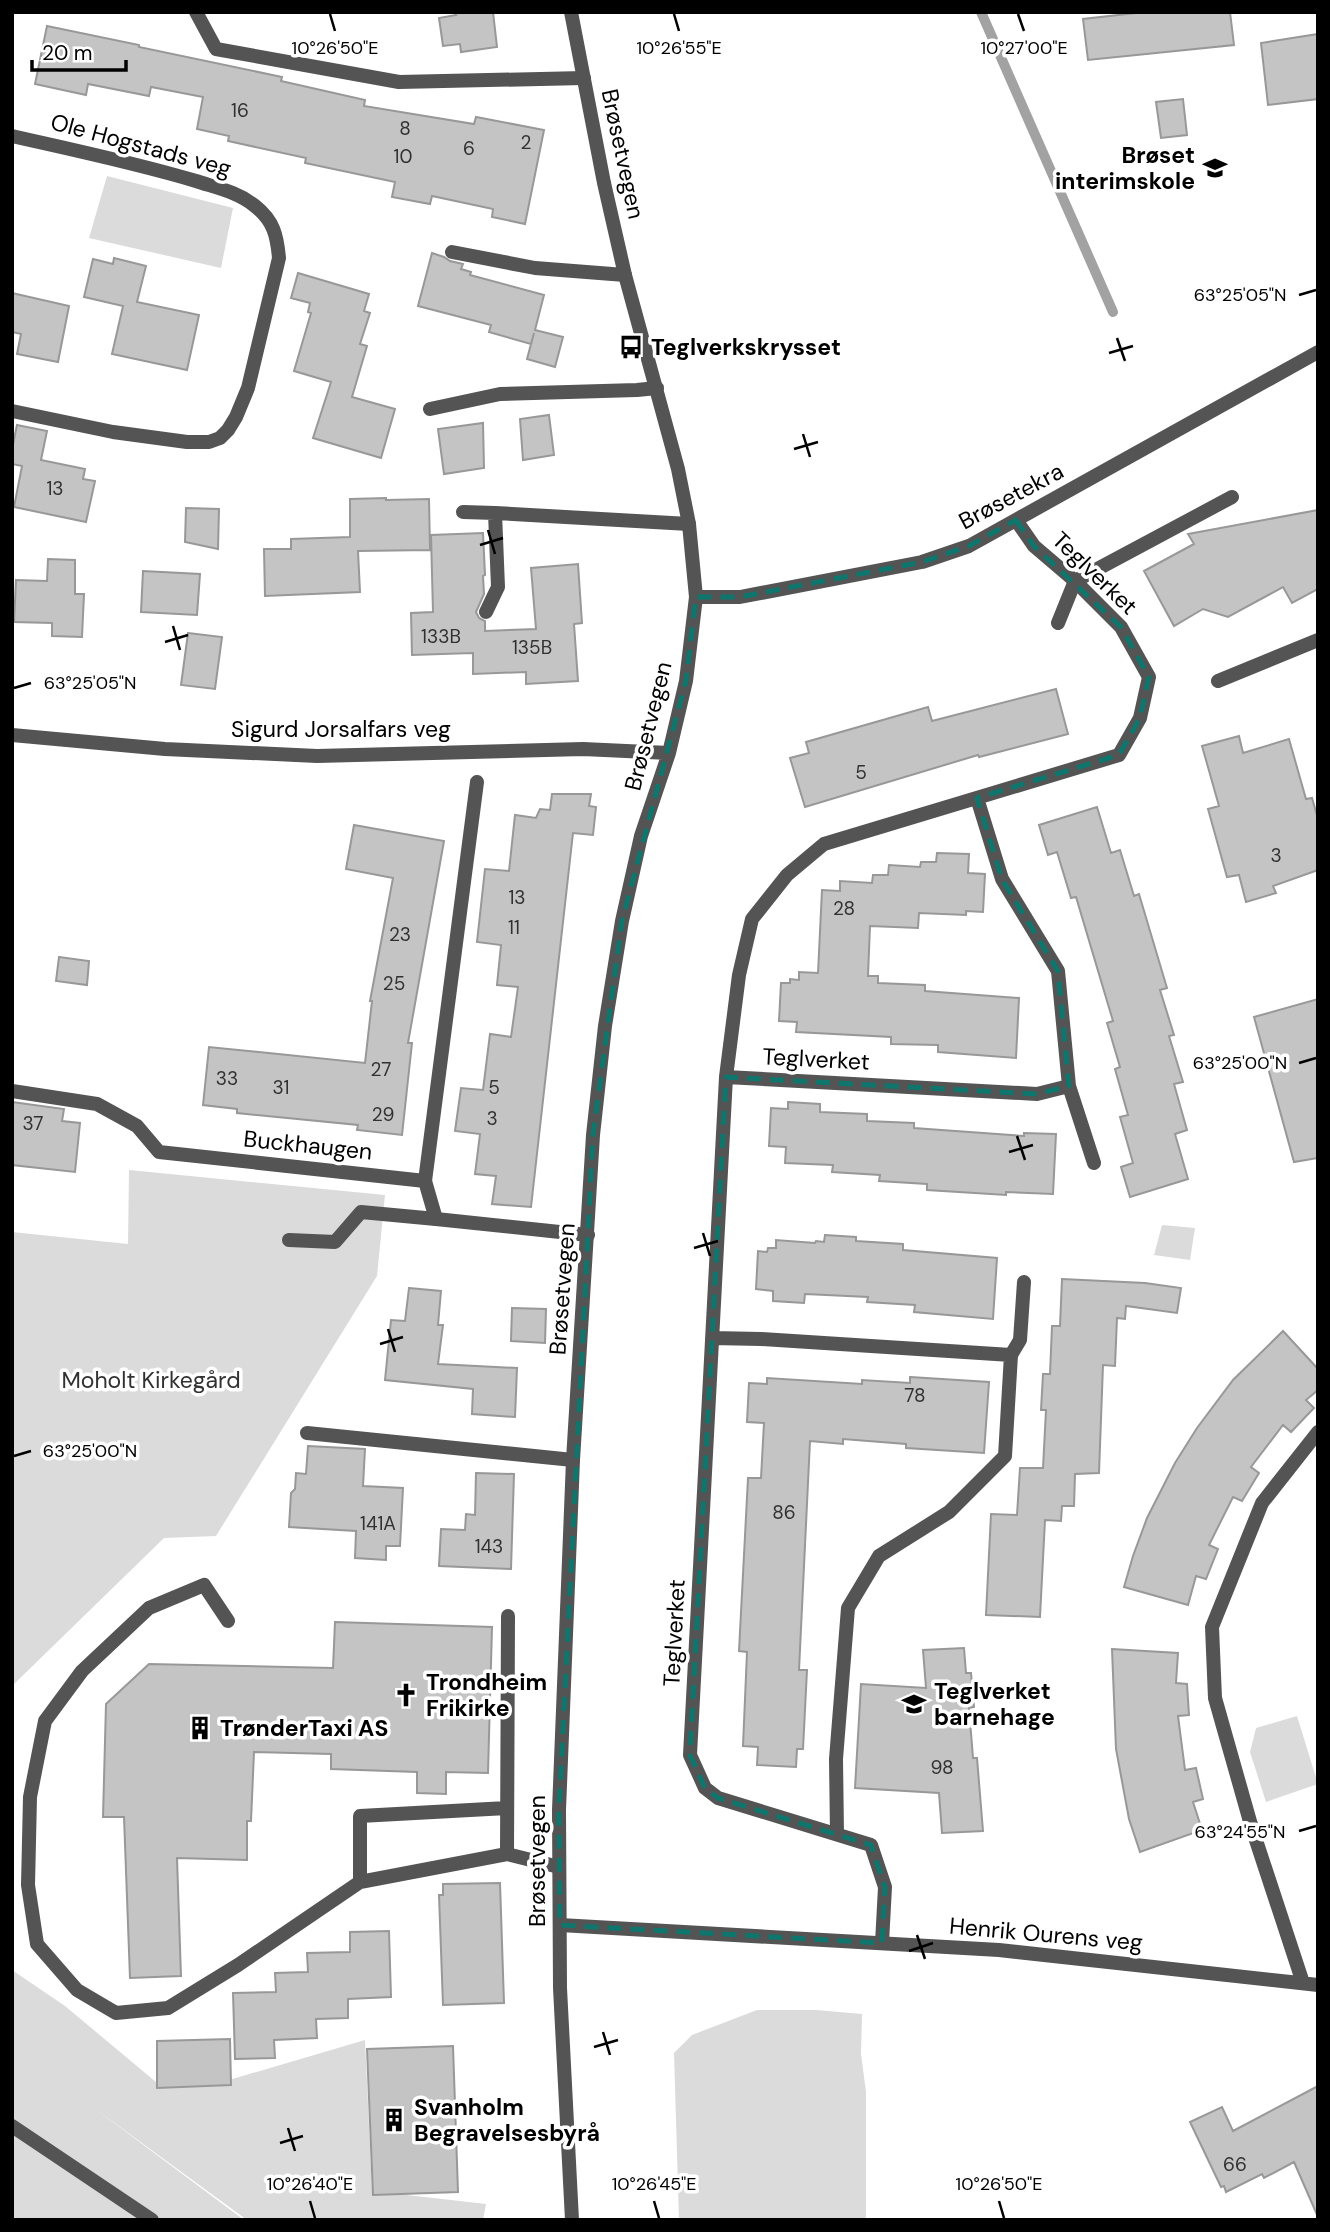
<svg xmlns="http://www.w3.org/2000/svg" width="1330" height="2232" font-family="'DM Sans',sans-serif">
<rect width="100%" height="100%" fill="#fff"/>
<!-- green -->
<path fill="#dbdbdb" d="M107,176L233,208L221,268L89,238Z
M129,1170L385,1195L377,1276L216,1536L164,1538L12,1686V1232L128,1244Z
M1162,1225L1195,1228L1190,1260L1154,1255Z
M1297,1716L1318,1784L1266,1802L1250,1752L1256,1728Z
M12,1970L65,2006L156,2082L229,2080L365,2040L372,2191L486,2204L483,2220H247L90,2105L244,2220H12Z
M757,2010H816L862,2014L861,2054L866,2092V2220H679L674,2053L692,2035Z"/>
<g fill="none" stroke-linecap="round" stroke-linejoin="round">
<!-- stream -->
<path stroke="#a2a2a2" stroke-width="10" d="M981,12L1113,312"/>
</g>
<!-- building -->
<path fill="#c4c4c4" stroke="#989898" stroke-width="2" d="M455,12H493L497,47L461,52L460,44L443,46L439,18L456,15Z
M1145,12H1230L1234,45L1088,60L1083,19Z
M47,26L139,45V47L282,77L281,81L365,100L364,106L474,124L476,117L544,130L525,224L492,217L493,209L432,196L430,204L392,197L395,182L305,163L306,158L228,141L229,136L197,129L203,97L151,87L149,96L88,84L86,95L35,84Z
M1318,34V99L1268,105L1261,43Z
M1183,99L1187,135L1161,138L1156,102Z
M432,253L444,257L450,261L463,264L461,269L471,272L470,275L544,295L535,330L563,337L555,367L527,359L534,333L531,344L489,332L491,325L418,306Z
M114,258L146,266L137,302L199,315L187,370L112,354L123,306L84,297L93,259L113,264Z
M298,273L369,294L364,311L370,313L360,344L367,346L352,397L395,409L381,458L313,438L331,382L294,371L311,313L308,312L310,303L291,298Z
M12,293L69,306L58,362L17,354L21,334L12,332Z
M549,415L554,455L523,460L520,419Z
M483,423L484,468L444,474L438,429Z
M17,425L47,431L41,460L85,469L83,479L95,481L86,522L14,507L22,466L12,464V449Z
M386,498V500L429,499L430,550L358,551L360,592L265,596L264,549H291V539L350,537V499Z
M186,508L219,509L218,549L185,542Z
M1318,510V589L1292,603L1283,587L1228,617L1203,609L1174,626L1144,571L1194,544L1188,534Z
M483,533L485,575L483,576L484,594L476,612L479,618L485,621V631L536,629L531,568L578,564L582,623L574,624L578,681L526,684V672L473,674V653L412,655L411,613L433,612L431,535Z
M48,559L75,560V594H84L82,637L52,636V623L14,622L16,580L47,581Z
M143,571L200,574L197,615L141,612Z
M188,633L222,637L215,689L181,685Z
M1056,689L1068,734L979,757L978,755L805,807L790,758L809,753L806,742L928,707L932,721Z
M1239,736L1243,753L1289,739L1306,799L1312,798L1318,819V870L1273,886L1276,893L1246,902L1239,875L1227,877L1208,809L1219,806L1202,746Z
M552,794H591L589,806L596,807L593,835L573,833L531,1207L492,1204L496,1176L475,1174L480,1134L455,1131L461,1088L483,1090L490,1034L511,1037L518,987L497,985L501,945L477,942L485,869L509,871L515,815L536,818L540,809L550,810Z
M1097,807L1111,853L1120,850L1134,896L1139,894L1167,988L1160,990L1174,1035L1169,1036L1183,1082L1174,1084L1187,1130L1175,1134L1188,1179L1130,1197L1121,1167L1133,1163L1120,1117L1128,1115L1115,1069L1120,1067L1107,1023L1113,1021L1076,897L1071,898L1057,852L1048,855L1039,825Z
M354,825L444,841L408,1043H412L402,1135L357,1130L358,1125L237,1113V1109L203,1105L209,1047L365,1063L372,1001H370L393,878L346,869Z
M937,853L969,854L968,873L985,874L983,912L966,911V915L919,913L918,928L870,926L868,976H878V983L925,985V991L1019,998L1016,1058L938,1052V1045L891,1044V1037L796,1032L797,1022L779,1021L781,983H790V979L799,980V972L818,973L822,890L840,891V881L872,883L873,875H888L889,865L920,867L921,862H936Z
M59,957L89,961L87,985L56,981Z
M1318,999V1158L1294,1162L1254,1017Z
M12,1102L64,1109L62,1121L80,1123L75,1172L12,1165Z
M788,1102L820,1104V1112L867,1114V1121L914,1123V1128L1024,1136V1133L1056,1134L1053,1194L1006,1192V1195L927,1190V1184L879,1181L880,1175L832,1172L833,1165L785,1163L786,1147L769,1146L771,1108L788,1109Z
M825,1235L856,1237V1241L903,1244V1250L997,1258L993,1319L914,1312L915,1305L867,1302L868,1297L805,1294L804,1303L773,1301V1291L756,1289L758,1251L767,1252L768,1248H776V1240L815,1243L816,1241L824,1242Z
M1062,1279L1145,1283L1181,1288L1177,1313L1126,1306L1125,1319L1117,1318L1115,1366L1103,1365L1099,1473L1075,1474L1074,1506H1062L1061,1521L1045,1520L1040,1617L986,1615L991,1514L1017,1515L1020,1468H1043L1046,1410H1041L1043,1374H1050L1052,1326H1060Z
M409,1288L441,1291L438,1325H443L438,1364L517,1368L515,1417L472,1414L473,1389L385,1380L391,1320L405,1321Z
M512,1308L546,1309L545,1343L511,1341Z
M1283,1331L1318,1369V1390L1306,1400L1314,1408L1291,1432L1283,1425L1251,1467L1259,1473L1242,1501L1233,1497L1209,1545L1218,1549L1206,1579L1196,1576L1188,1605L1124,1587L1133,1556L1147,1518L1175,1463L1197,1428L1233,1380Z
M910,1377L989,1382L984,1453L906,1448V1444L843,1439V1444L810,1441L799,1670H807L803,1749H797L796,1767L757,1765L758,1747L743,1746L747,1652L739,1651L748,1478H761L764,1423L747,1422L749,1383L767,1384V1378L862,1384V1380L910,1383Z
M308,1446L365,1449L363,1486L403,1488L400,1546H386V1560L355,1558L356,1531L289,1527L291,1493L295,1489L296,1473L306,1474Z
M476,1473L514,1474L511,1569L439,1566L441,1529L465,1530L466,1514L475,1515Z
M335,1622L492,1627L488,1773L446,1772V1794L417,1793V1772L331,1769V1754L254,1752L251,1821H247V1860L177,1858L181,1976L130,1978L124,1817H103L106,1704L149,1664L333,1668Z
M964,1648L966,1673H971L974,1707L969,1708L973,1758H977L983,1831L942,1833L939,1793L855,1788L861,1684L926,1688L923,1650Z
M1112,1649L1178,1653L1176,1683L1187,1684L1189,1715L1178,1716L1185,1770L1196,1768L1203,1799L1193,1802L1202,1830L1140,1852L1129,1819L1116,1749Z
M500,1883L504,2003L443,2005L439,1895H443V1884Z
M389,1931L391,1997L348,1999V2018L316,2019L317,2038L274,2040L275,2058L235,2059L233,1993L276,1992L275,1973L308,1972L307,1953L350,1952V1932Z
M230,2039L231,2085L157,2088V2041Z
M453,2046L458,2192L373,2195L367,2049Z
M1318,2086V2217L1294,2162L1264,2178L1262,2174L1226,2192L1224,2186L1221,2187L1190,2122L1222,2107L1233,2131Z"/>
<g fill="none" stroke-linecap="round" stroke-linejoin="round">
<!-- service -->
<path stroke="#545454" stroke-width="14" d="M452,252L535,268L625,275
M430,409L500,394L637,390L657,388
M463,512L495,513
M486,612L498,587L495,513L689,524
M1058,623L1075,581L1232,497
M1218,681L1318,640
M289,1240L335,1242L361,1212L436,1219
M1011,1355L1020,1340L1024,1282
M307,1433L573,1460
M228,1621L204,1585L149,1608L82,1671L45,1721L30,1797L28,1885L37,1944L77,1990L116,2013L168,2008L238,1965L360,1882L507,1854L559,1867
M1251,1825L1215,1698L1212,1627L1262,1503L1318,1432
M507,1854L508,1616
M360,1882V1816L507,1808
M12,2126L152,2220"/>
<!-- pedestrian -->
<path stroke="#545454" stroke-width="14" d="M425,1181L477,782"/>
<!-- minor -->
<path stroke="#545454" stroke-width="14" d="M196,12L216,49L399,82L584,78
M12,136C74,150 136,163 196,181C217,188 238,192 255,206C274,221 277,236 279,258L248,388L236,417L228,430L220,438L209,442H187L113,432L12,411
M696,597H740L922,562L969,546L1318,352
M726,1077L1037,1094L1069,1086L1058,971L1002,879L977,798
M1069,1086L1094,1163
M12,1091L97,1104L137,1126L159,1152L425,1181L436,1219L588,1235
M712,1338L761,1339L1011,1355L1005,1456L949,1512L879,1556L848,1608L836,1759L837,1834
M1251,1825L1303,1983
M560,1925L999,1950L1318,1985
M882,1943L885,1887L871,1845L718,1798L705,1788L690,1755L726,1077L739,975L752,919L787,875L824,844L1119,755L1140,718L1149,677L1121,627L1075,581L1034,546L1016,520"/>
<!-- tertiary -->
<path stroke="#545454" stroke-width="14" d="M571,12L604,183L625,275L678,469L689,524L696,597L686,681L669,753L641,836L622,921L605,1026L593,1135L573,1460L559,1810L560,1988L572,2220
M12,735L165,749L317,756L583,749L669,753"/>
</g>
<!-- marked area -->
<path fill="none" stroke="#0f766e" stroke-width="5" stroke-dasharray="14 9" stroke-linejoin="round" d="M1016,520L1034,546L1121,627L1149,677L1140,718L1119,755L977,798L1002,879L1058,971L1069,1086L1037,1094L726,1077L690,1755L705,1788L718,1798L871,1845L885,1887L882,1943L560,1925L559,1810L593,1135L622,921L686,681L696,597H740L922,562L969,546Z"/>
<!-- ticks -->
<path fill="none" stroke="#000" stroke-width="2.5" d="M330,14L335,31M674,14L679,31M1018,14L1024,31M1299,295L1316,290M1117,338L1125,361M1109,353L1133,346M803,434L810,457M794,449L818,442M488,530L495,554M480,545L503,538M173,626L180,650M165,642L188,635M14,688L31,683M1299,1063L1316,1058M1017,1136L1025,1160M1009,1152L1033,1145M703,1233L710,1256M694,1248L718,1241M388,1329L395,1352M380,1344L403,1337M14,1456L31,1451M1299,1831L1316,1826M917,1935L925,1959M909,1951L933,1943M603,2032L610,2055M594,2047L618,2040M288,2128L295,2151M280,2143L303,2136M310,2201L315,2218M654,2201L659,2218M999,2201L1004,2218"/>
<!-- icons -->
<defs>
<g id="school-bare" transform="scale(1.89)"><path d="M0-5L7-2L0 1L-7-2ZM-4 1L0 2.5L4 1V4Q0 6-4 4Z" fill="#000" stroke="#fff" stroke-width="2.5" paint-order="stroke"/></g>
<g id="bus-bare" transform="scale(1.89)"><path d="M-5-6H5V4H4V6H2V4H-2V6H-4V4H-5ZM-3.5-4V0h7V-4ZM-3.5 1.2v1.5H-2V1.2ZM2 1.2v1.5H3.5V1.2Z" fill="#000" stroke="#fff" stroke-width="2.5" paint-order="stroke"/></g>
<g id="church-bare" transform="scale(1.89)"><path d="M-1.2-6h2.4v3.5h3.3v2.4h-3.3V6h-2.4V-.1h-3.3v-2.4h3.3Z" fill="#000" stroke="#fff" stroke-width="2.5" paint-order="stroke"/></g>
<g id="building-bare" transform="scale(1.89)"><path d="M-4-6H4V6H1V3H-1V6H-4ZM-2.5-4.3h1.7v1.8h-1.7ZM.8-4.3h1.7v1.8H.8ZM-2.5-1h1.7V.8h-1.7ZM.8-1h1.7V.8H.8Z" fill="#000" stroke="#fff" stroke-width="2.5" paint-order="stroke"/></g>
</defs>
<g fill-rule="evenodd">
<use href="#school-bare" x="1215" y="168"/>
<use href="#bus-bare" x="631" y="347"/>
<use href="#church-bare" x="406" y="1695"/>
<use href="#school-bare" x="914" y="1704"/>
<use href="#building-bare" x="200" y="1728"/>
<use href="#building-bare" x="394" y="2120"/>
</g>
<g text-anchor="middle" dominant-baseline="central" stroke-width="7" stroke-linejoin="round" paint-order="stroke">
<!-- number labels -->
<g font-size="19" fill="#313131">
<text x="240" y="110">16</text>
<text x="405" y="128">8</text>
<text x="526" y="142">2</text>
<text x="469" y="148">6</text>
<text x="403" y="156">10</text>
<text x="55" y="488">13</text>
<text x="441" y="636">133B</text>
<text x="532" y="647">135B</text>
<text x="861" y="772">5</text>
<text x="1276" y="855">3</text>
<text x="517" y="897">13</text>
<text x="844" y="908">28</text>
<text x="514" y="927">11</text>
<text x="400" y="934">23</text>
<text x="394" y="983">25</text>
<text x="381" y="1069">27</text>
<text x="227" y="1078">33</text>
<text x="281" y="1087">31</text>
<text x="494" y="1087">5</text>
<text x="383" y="1114">29</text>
<text x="492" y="1118">3</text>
<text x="33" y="1123">37</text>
<text x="915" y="1395">78</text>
<text x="784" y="1512">86</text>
<text x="378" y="1523">141A</text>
<text x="489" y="1546">143</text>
<text x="942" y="1767">98</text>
<text x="1235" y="2164">66</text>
</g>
<!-- street labels -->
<g font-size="23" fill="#000" stroke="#fff">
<text transform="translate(141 145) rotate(15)">Ole Hogstads veg</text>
<text transform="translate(623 154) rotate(78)">Brøsetvegen</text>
<text transform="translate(1011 496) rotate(-28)">Brøsetekra</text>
<text transform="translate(1095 573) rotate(44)">Teglverket</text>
<text transform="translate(648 726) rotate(-76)">Brøsetvegen</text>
<text x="341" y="729">Sigurd Jorsalfars veg</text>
<text transform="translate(816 1059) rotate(3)">Teglverket</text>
<text transform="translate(308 1145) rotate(6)">Buckhaugen</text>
<text transform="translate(562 1289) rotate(-86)">Brøsetvegen</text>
<text transform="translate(674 1633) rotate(-87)">Teglverket</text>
<text transform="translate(537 1861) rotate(-90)">Brøsetvegen</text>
<text transform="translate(1046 1934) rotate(5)">Henrik Ourens veg</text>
</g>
<!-- poi labels -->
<g font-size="23" font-weight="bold" fill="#000" stroke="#fff" text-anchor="start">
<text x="1195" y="155" text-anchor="end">Brøset<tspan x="1195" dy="26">interimskole</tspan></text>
<text x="651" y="347">Teglverkskrysset</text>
<text x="426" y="1682">Trondheim<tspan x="426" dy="26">Frikirke</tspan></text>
<text x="934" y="1691">Teglverket<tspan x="934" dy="26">barnehage</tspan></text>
<text x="220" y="1728">TrønderTaxi AS</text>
<text x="414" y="2107">Svanholm<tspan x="414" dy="26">Begravelsesbyrå</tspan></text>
</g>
<!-- park labels -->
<g font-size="23" fill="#323232" stroke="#fff">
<text x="151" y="1380">Moholt Kirkegård</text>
</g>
</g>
<g font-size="18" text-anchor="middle" fill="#000" stroke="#fff" stroke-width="7" stroke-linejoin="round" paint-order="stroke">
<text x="335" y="54">10°26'50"E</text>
<text x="679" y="54">10°26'55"E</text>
<text x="1024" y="54">10°27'00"E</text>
<text x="1240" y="301">63°25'05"N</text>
<text x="90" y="689">63°25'05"N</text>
<text x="1240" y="1069">63°25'00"N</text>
<text x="90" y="1457">63°25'00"N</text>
<text x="1240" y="1838">63°24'55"N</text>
<text x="310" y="2190">10°26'40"E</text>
<text x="654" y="2190">10°26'45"E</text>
<text x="999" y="2190">10°26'50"E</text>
</g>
<!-- border -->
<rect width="1330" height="2232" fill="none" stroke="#000000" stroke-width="28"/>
<!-- scale -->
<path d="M32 60v10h94v-10" fill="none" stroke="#000000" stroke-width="3.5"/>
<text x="42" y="60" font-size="21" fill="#000000" stroke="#ffffff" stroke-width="5" paint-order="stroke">20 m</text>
</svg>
